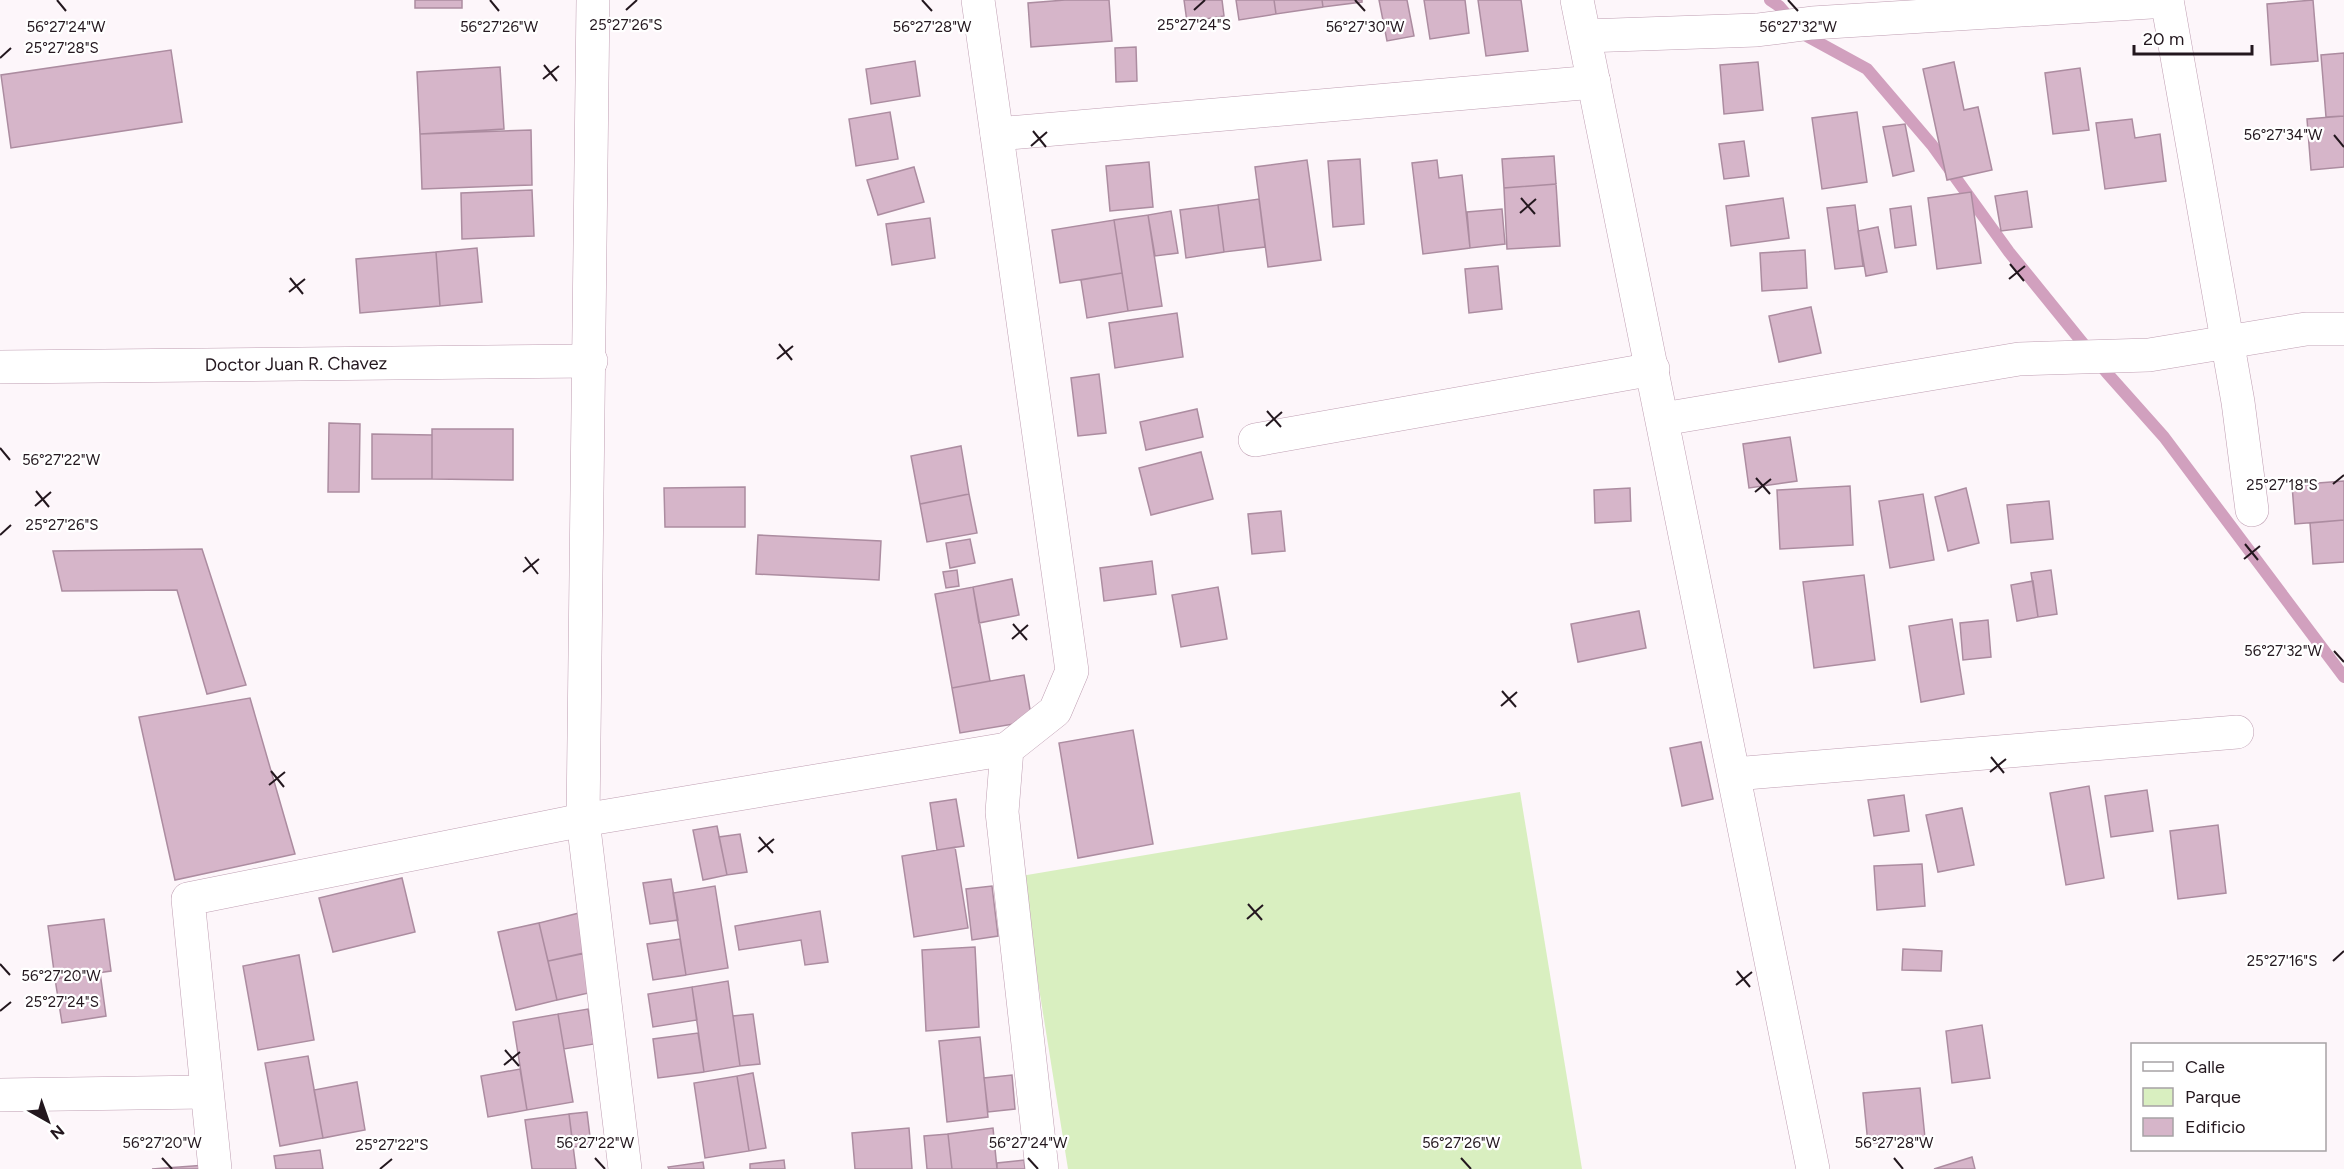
<svg xmlns="http://www.w3.org/2000/svg" width="2344" height="1169" font-family="Figtree,sans-serif">
<rect width="100%" height="100%" fill="#fdf6fa"/>
<!-- green -->
<path fill="#d9efc0" d="M1520,792L1582,1169H1068L1021,876Z"/>
<g fill="none" stroke-linecap="round" stroke-linejoin="round">
<!-- stream -->
<path stroke="#d1a0be" stroke-width="12" d="M1770,0L1779,6L1803,34L1867,69L1932,145L2009,252L2107,373L2164,437L2344,677"/>
</g>
<!-- building -->
<path fill="#d6b5c9" stroke="#ac8ca0" stroke-width="1.5" d="M415,0H462V8H415Z
M1065,0H1109L1112,41L1031,47L1028,3Z
M1184,0H1222L1224,16L1187,22Z
M1236,0H1274L1276,14L1239,20Z
M1274,0H1322L1323,7L1276,14Z
M1322,0H1362V2L1323,7Z
M1379,0H1407L1414,36L1387,41Z
M1424,0H1465L1469,33L1430,39Z
M1478,0H1521L1528,51L1486,56Z
M2313,0L2318,61L2271,65L2267,4Z
M1136,47L1137,81L1116,82L1115,48Z
M171,50L182,122L11,148L1,75Z
M2344,53V116L2326,117L2321,55Z
M915,61L920,96L871,104L866,69Z
M1758,62L1763,110L1724,114L1720,65Z
M1954,62L1964,110L1978,107L1992,170L1947,180L1923,69Z
M500,67L504,129L420,134L417,72Z
M2080,68L2089,130L2053,134L2045,73Z
M890,112L898,159L856,166L849,119Z
M1857,112L1867,182L1822,189L1812,118Z
M2344,116V167L2311,170L2307,119Z
M2132,119L2135,138L2160,134L2166,181L2105,189L2096,123Z
M1905,124L1914,171L1893,176L1883,127Z
M531,130L532,185L422,189L420,134Z
M1744,141L1749,176L1724,179L1719,144Z
M1554,156L1556,184L1504,188L1502,159Z
M1360,159L1364,224L1333,227L1328,161Z
M1307,160L1321,260L1268,267L1255,167Z
M1437,160L1439,178L1462,175L1470,248L1423,254L1412,163Z
M1149,162L1153,207L1110,211L1106,166Z
M914,167L924,202L878,215L867,180Z
M1556,184L1560,246L1507,249L1504,188Z
M532,190L534,236L462,239L461,193Z
M2027,191L2032,227L2001,231L1995,196Z
M1971,192L1981,263L1937,269L1928,198Z
M1783,198L1789,238L1731,246L1726,206Z
M1259,199L1265,247L1224,252L1218,205Z
M1218,205L1224,252L1186,258L1180,210Z
M1855,205L1863,266L1835,269L1827,208Z
M1911,206L1916,245L1895,248L1890,209Z
M1502,209L1505,244L1470,248L1467,212Z
M1171,211L1178,253L1155,256L1148,215Z
M1148,215L1162,306L1128,311L1114,220Z
M930,218L935,258L892,265L886,224Z
M1114,220L1122,273L1060,283L1052,230Z
M1878,227L1887,272L1866,276L1858,231Z
M477,248L482,302L440,306L436,252Z
M1805,250L1807,288L1762,291L1760,253Z
M436,252L440,306L360,313L356,259Z
M1498,266L1502,309L1469,313L1465,269Z
M1122,273L1128,311L1087,318L1081,280Z
M1811,307L1821,353L1779,362L1769,316Z
M1177,313L1183,357L1115,368L1109,323Z
M1099,374L1106,433L1078,436L1071,378Z
M1197,409L1203,437L1146,450L1140,422Z
M329,423L360,424L359,492H328Z
M432,429H513V480L432,479Z
M372,434L432,435V479H372Z
M1790,437L1797,481L1749,488L1743,444Z
M961,446L969,494L920,504L911,456Z
M1201,452L1213,499L1151,515L1139,468Z
M2344,481V520L2295,524L2292,485Z
M1850,486L1853,545L1780,549L1777,490Z
M745,487V527H665L664,488Z
M1630,488L1631,521L1595,523L1594,490Z
M1966,488L1979,543L1948,551L1935,497Z
M969,494L977,533L927,542L920,504Z
M1923,494L1934,560L1890,568L1879,501Z
M2049,501L2053,539L2011,543L2007,505Z
M1281,511L1285,551L1252,554L1248,514Z
M2344,520V562L2313,564L2310,523Z
M758,535L881,541L879,580L756,574Z
M970,539L975,563L950,568L946,543Z
M202,549L246,685L207,694L177,590L62,591L53,551Z
M1152,561L1156,594L1104,601L1100,568Z
M957,570L959,586L946,588L943,572Z
M2051,570L2057,614L2038,617L2031,573Z
M1864,575L1875,660L1814,668L1803,582Z
M1012,579L1019,615L979,623L973,587Z
M2033,581L2038,617L2017,621L2011,585Z
M973,587L990,681L952,688L935,594Z
M1218,587L1227,639L1181,647L1172,595Z
M1639,611L1646,648L1578,662L1571,624Z
M1952,619L1964,694L1921,702L1909,626Z
M1988,620L1991,657L1963,660L1960,623Z
M1024,675L1032,721L960,733L952,688Z
M250,698L295,854L175,880L139,717Z
M1133,730L1153,844L1078,858L1059,743Z
M1701,742L1713,799L1682,806L1670,748Z
M2089,786L2104,878L2066,885L2050,793Z
M2147,790L2153,831L2111,837L2105,796Z
M1904,795L1909,831L1874,836L1868,800Z
M956,799L964,846L937,850L930,803Z
M1962,808L1974,865L1938,872L1926,815Z
M2218,825L2226,893L2178,899L2170,831Z
M717,826L727,875L703,880L693,830Z
M740,834L747,872L727,875L719,837Z
M955,847L968,928L914,937L902,856Z
M1922,864L1925,906L1877,910L1874,866Z
M402,878L415,932L333,952L319,898Z
M671,879L678,920L650,924L643,883Z
M715,886L728,968L686,975L673,893Z
M992,886L998,936L972,940L966,889Z
M820,911L828,962L805,965L801,940L739,950L735,926Z
M583,912L591,952L548,961L539,923Z
M104,919L111,971L55,979L48,926Z
M539,923L557,1000L516,1010L498,932Z
M680,939L686,975L653,980L647,944Z
M975,947L979,1027L926,1031L922,950Z
M1903,949L1942,951L1941,971L1902,970Z
M584,953L593,992L557,1000L548,961Z
M299,955L314,1040L258,1050L243,966Z
M100,972L106,1016L62,1023L55,979Z
M728,981L740,1066L704,1072L692,987Z
M692,987L697,1020L653,1027L648,994Z
M588,1009L594,1044L564,1049L558,1014Z
M558,1014L573,1102L527,1110L513,1022Z
M753,1014L760,1064L740,1066L733,1016Z
M1982,1025L1990,1078L1952,1083L1946,1031Z
M698,1033L704,1072L658,1078L653,1039Z
M980,1037L988,1117L947,1122L939,1041Z
M308,1056L323,1138L280,1146L265,1063Z
M520,1069L527,1110L488,1117L481,1076Z
M753,1073L766,1148L749,1151L737,1076Z
M1012,1075L1015,1109L988,1112L984,1078Z
M737,1076L749,1151L705,1158L694,1083Z
M357,1082L365,1130L323,1138L314,1090Z
M1920,1088L1925,1138L1868,1144L1863,1093Z
M587,1112L591,1145L573,1147L569,1114Z
M569,1114L576,1169H532L525,1120Z
M909,1128L912,1169H855L852,1133Z
M993,1128L997,1169H952L948,1134Z
M948,1134L952,1169H927L924,1136Z
M320,1150L323,1169H276L274,1156Z
M1972,1157L1975,1169H1934Z
M784,1160L785,1169H750V1164Z
M1024,1160L1025,1169H997V1163Z
M703,1162L704,1169H669L668,1167Z
M206,1165L207,1169H152Z"/>
<g fill="none" stroke-linecap="round" stroke-linejoin="round">
<!-- minor casing -->
<g stroke="#bf9eb2" stroke-width="34">
<g id="minor">
<path d="M593,0L583,820L625,1169"/>
<path d="M978,0L1072,671L1055,711L1007,749L1002,812L1042,1169"/>
<path d="M1577,0L1813,1169"/>
<path d="M2167,0L2238,402L2252,510"/>
<path d="M1585,36L1757,30L1812,23L2167,1"/>
<path d="M997,134L1594,82"/>
<path id="s1" d="M0,367L591,361"/>
<path d="M1663,419L2019,359L2149,355L2306,329H2344"/>
<path d="M1255,440L1653,369"/>
<path d="M1734,774L2237,732"/>
<path d="M0,1095L205,1092"/>
<path d="M215,1169L188,899L583,820L1007,749"/>
</g>
</g>
<!-- minor -->
<use href="#minor" stroke="#fff" stroke-width="33"/>
</g>
<!-- ticks -->
<path fill="none" stroke="#23171e" stroke-width="2" d="M57,0L66,11M490,0L499,11M922,0L932,11M1355,0L1365,11M1788,0L1798,11M626,10L637,0M1194,10L1205,0M0,58L11,48M544,65L557,81M543,79L559,66M1033,131L1046,147M2334,135L2344,147M1031,146L1047,132M1521,198L1535,214M1520,213L1536,199M2010,264L2024,281M290,278L303,294M2009,279L2025,266M289,292L305,279M779,344L792,360M777,359L793,346M1267,411L1281,427M1266,426L1282,412M0,448L10,460M1756,478L1770,494M2333,484L2344,475M36,491L49,507M1755,492L1771,479M35,506L51,492M0,535L11,525M2245,544L2258,560M525,557L538,574M2244,559L2260,546M523,572L539,559M1013,624L1027,640M1012,639L1028,625M2334,651L2344,662M1502,691L1516,707M1501,706L1517,692M1991,757L2004,773M271,771L284,787M1990,772L2006,759M269,785L285,772M759,837L773,853M758,852L774,839M1248,904L1262,920M1247,919L1263,905M2333,961L2344,951M0,964L10,975M1737,971L1750,987M1736,985L1752,972M0,1011L11,1002M505,1050L519,1066M504,1065L520,1052M162,1158L172,1169M595,1158L605,1169M1028,1158L1038,1169M1461,1158L1471,1169M1894,1158L1903,1169M380,1169L392,1159"/>
<g text-anchor="middle" dominant-baseline="central" stroke-width="4.5" stroke-linejoin="round" paint-order="stroke">
<!-- street labels -->
<g font-size="18" fill="#23171e" stroke="#fff">
<text stroke="none"><textPath href="#s1" startOffset="296">Doctor Juan R. Chavez</textPath></text>
</g>
</g>
<g font-size="15" text-anchor="middle" fill="#23171e" stroke="#fff" stroke-width="4.5" stroke-linejoin="round" paint-order="stroke">
<text x="626" y="30">25°27'26"S</text>
<text x="1194" y="30">25°27'24"S</text>
<text x="1365" y="32">56°27'30"W</text>
<text x="1798" y="32">56°27'32"W</text>
<text x="66" y="32">56°27'24"W</text>
<text x="499" y="32">56°27'26"W</text>
<text x="932" y="32">56°27'28"W</text>
<text x="62" y="53">25°27'28"S</text>
<text x="2283" y="140">56°27'34"W</text>
<text x="61" y="465">56°27'22"W</text>
<text x="2282" y="490">25°27'18"S</text>
<text x="62" y="530">25°27'26"S</text>
<text x="2283" y="656">56°27'32"W</text>
<text x="2282" y="966">25°27'16"S</text>
<text x="61" y="981">56°27'20"W</text>
<text x="62" y="1007">25°27'24"S</text>
<text x="162" y="1148">56°27'20"W</text>
<text x="595" y="1148">56°27'22"W</text>
<text x="1028" y="1148">56°27'24"W</text>
<text x="1461" y="1148">56°27'26"W</text>
<text x="1894" y="1148">56°27'28"W</text>
<text x="392" y="1150">25°27'22"S</text>
</g>
<!-- legend -->
<rect x="2131" y="1043" width="195" height="108" fill="#ffffff" stroke="#a7a2a5" stroke-width="1.5"/>
<rect x="2143" y="1062" width="30" height="9" fill="#ffffff" stroke="#a7a2a5" stroke-width="1.5"/>
<text x="2185" y="1073" font-size="18" fill="#23171e">Calle</text>
<rect x="2143" y="1088" width="30" height="18" fill="#d9efc0" stroke="#a7a2a5" stroke-width="1.5"/>
<text x="2185" y="1103" font-size="18" fill="#23171e">Parque</text>
<rect x="2143" y="1118" width="30" height="18" fill="#d6b5c9" stroke="#a7a2a5" stroke-width="1.5"/>
<text x="2185" y="1133" font-size="18" fill="#23171e">Edificio</text>
<!-- north arrow -->
<g transform="translate(48 1121) rotate(140)" stroke="#ffffff" stroke-width="4.5" paint-order="stroke">
<path d="M0-4.5L10 22L0 15L-10 22Z" fill="#23171e"/>
<text y="-9" font-size="16" font-weight="bold" text-anchor="middle" fill="#23171e">N</text>
</g>
<!-- scale -->
<path d="M2134 45v9h118v-9" fill="none" stroke="#23171e" stroke-width="3"/>
<text x="2143" y="45" font-size="18" fill="#23171e" stroke="#ffffff" stroke-width="4.5" paint-order="stroke">20 m</text>
</svg>
